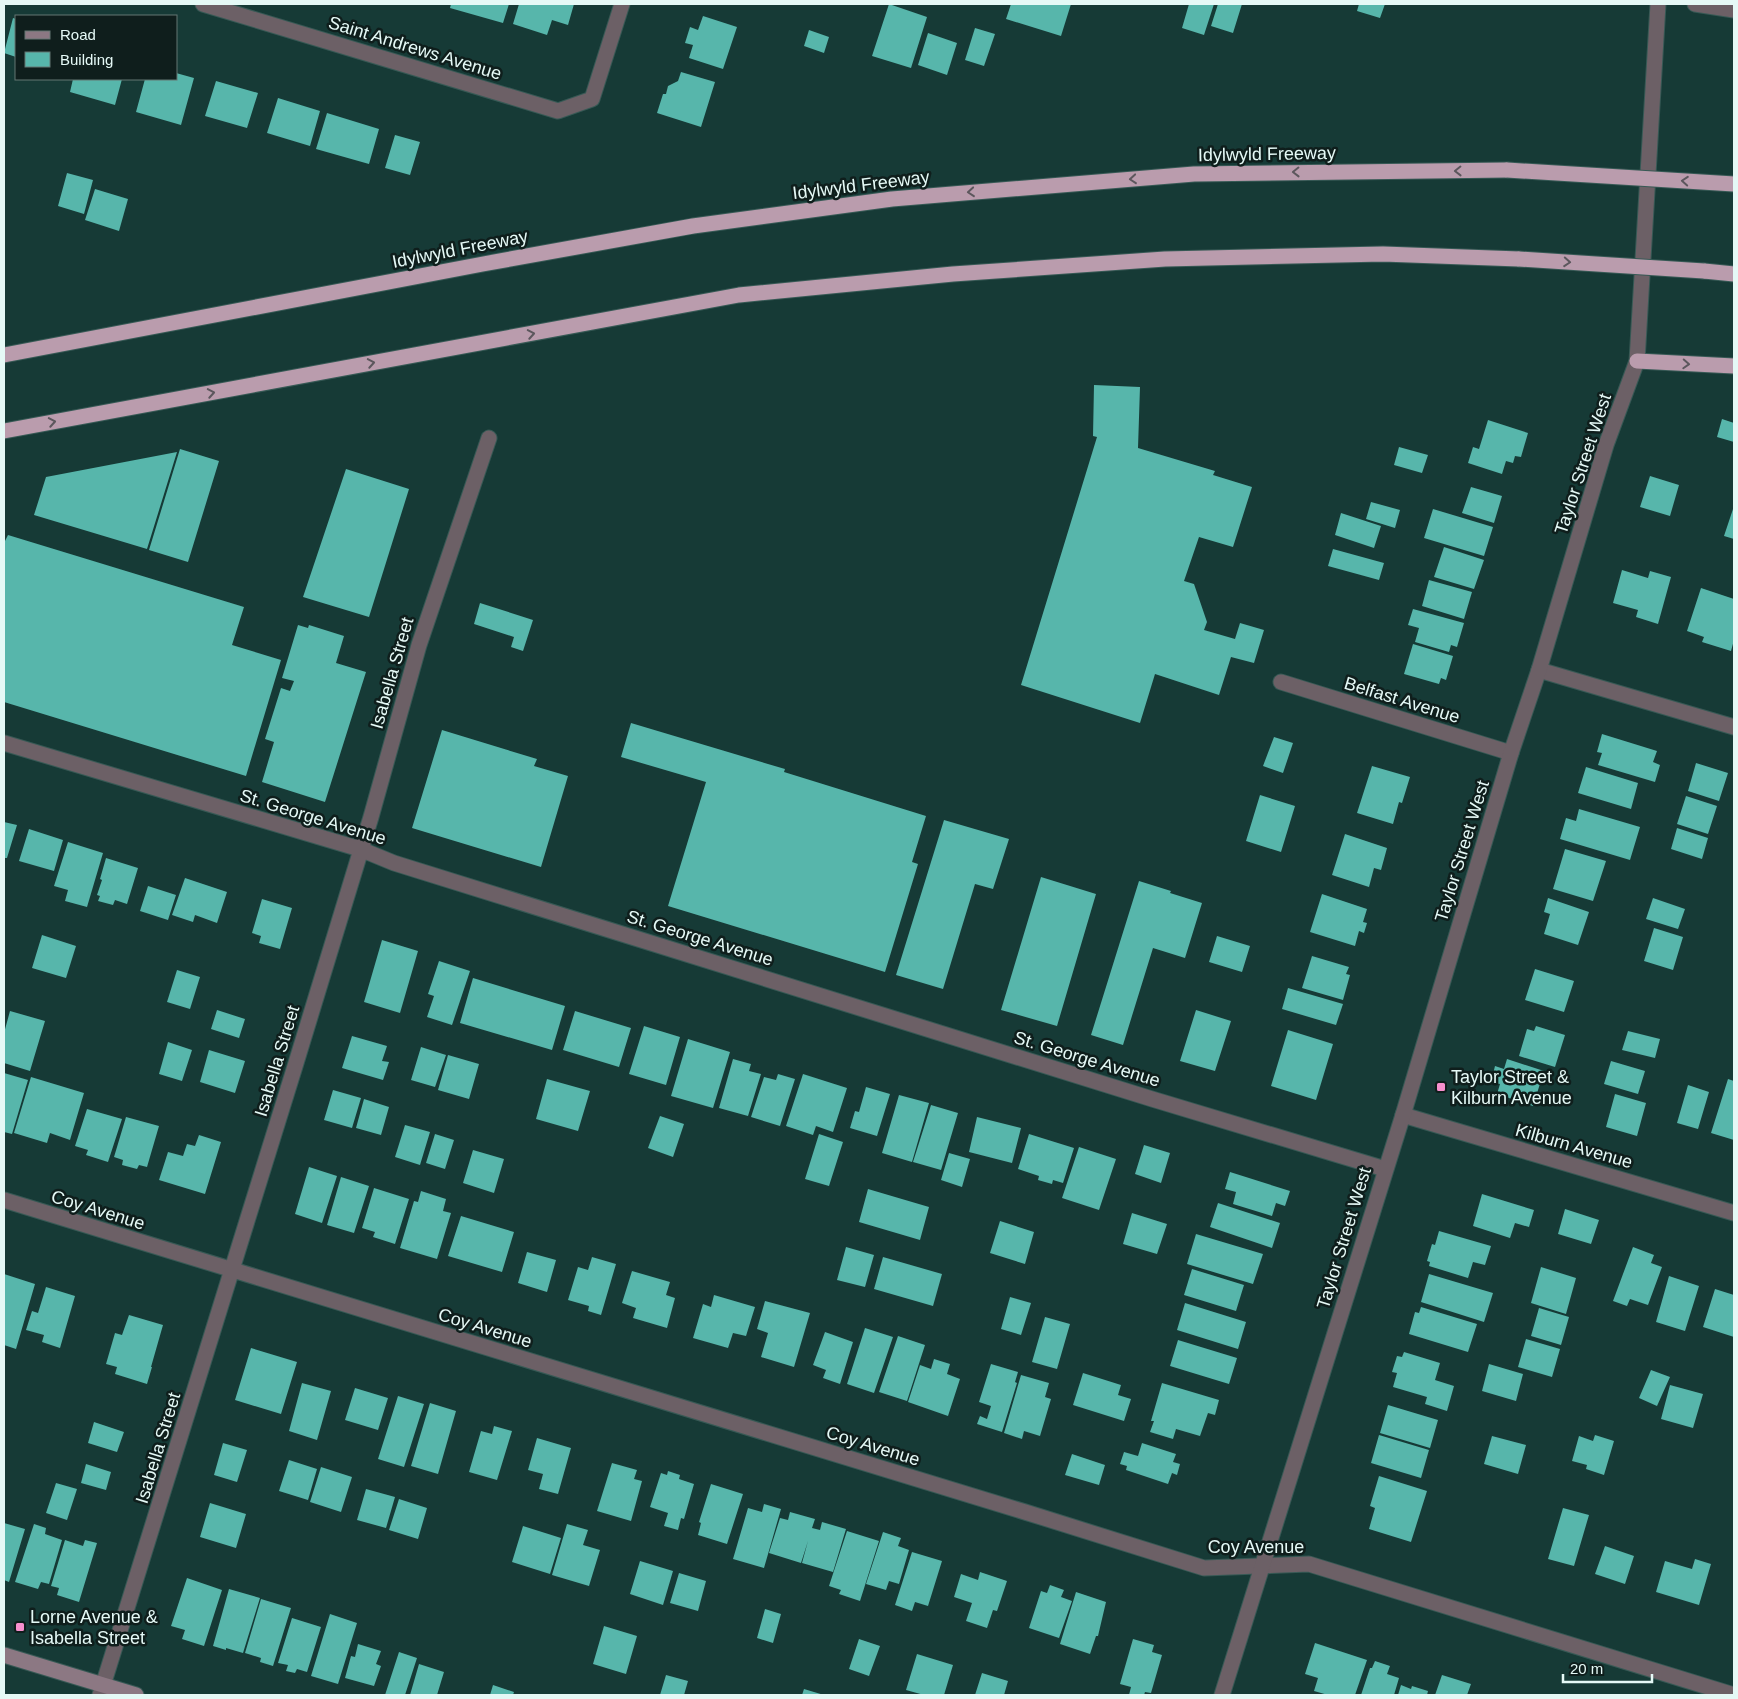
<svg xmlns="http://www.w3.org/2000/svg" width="1738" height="1699" font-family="Helvetica,sans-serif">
<rect width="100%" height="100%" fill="#163a36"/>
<!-- building -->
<path fill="#57b6ab" d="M451,4H509L503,23L450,8Z
M519,4H574L568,25L552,20L547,35L513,24Z
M889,4L927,17L911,68L872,56Z
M1011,4H1071L1061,36L1006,19Z
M1189,4H1214L1204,35L1182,28Z
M1218,4H1242L1233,33L1211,26Z
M1359,4H1385L1380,18L1357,11Z
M703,16L737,27L723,69L689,58L693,45L685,43L690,27L698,30Z
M13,18L16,19V57L4,53Z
M975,28L995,34L984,66L965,60Z
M809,30L829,37L824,53L804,46Z
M928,33L957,43L947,75L918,65Z
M681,72L715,82L701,127L657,113L663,94H666L668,86L678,81Z
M176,73L194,78L181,125L136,112L145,79H176Z
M73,79H122L115,105L70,92Z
M216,81L258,93L247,128L205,116Z
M278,98L320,111L310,146L267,133Z
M327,113L379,129L369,164L316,149Z
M395,135L420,142L410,175L385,168Z
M67,173L93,180L84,214L58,206Z
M95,189L128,199L119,231L85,220Z
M1094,385L1140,387L1138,448L1215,471L1213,475L1252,487L1233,547L1199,537L1184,581L1194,584L1207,622L1204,630L1235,639L1240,623L1264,630L1254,663L1231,657L1219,695L1155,674L1140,723L1021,685L1097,437L1093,436Z
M1722,419L1734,423V442L1717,437Z
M1488,420L1528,433L1521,457L1515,456L1513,463L1506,461L1502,474L1468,463L1473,447L1479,449Z
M1399,447L1428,455L1422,473L1394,465Z
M180,449L219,461L188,562L149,550Z
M177,452L147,549L34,515L46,477Z
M346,469L409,489L369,617L303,597Z
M1650,476L1679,485L1670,516L1640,507Z
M1471,487L1502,496L1494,523L1462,513Z
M1371,502L1400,510L1395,528L1366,519Z
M1734,506V539L1724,536Z
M1433,509L1493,527L1484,556L1424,538Z
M1341,513L1381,526L1374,548L1335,535Z
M8,535L244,607L232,645L281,660L246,776L4,702V543Z
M1444,547L1484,560L1474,589L1434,577Z
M1333,549L1384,563L1379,580L1328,566Z
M1622,570L1648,578L1650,571L1671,577L1658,624L1636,617L1638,610L1613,603Z
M1429,580L1472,592L1464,619L1422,606Z
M1701,588L1734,599V640L1731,651L1702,642L1704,637L1687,631Z
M480,603L533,620L523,651L511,647L514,637L474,624Z
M1413,609L1464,623L1457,647L1451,645L1449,652L1415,642L1419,628L1408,625Z
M298,625L308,628L309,625L344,636L336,663L366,672L325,802L262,782L274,742L265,739L281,688L290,691L294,681L282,678Z
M1413,644L1453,656L1446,680L1441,678L1439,684L1404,674Z
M631,723L785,769L784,772L926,816L912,862L918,864L885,972L668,906L706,782L621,757Z
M442,730L537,759L534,766L568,776L541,867L412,828Z
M1602,734L1657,751L1653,762L1660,765L1655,782L1598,765L1602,753L1597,752Z
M1274,737L1293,743L1283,773L1263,766Z
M1696,763L1728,773L1719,801L1688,791Z
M1372,766L1410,777L1402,803L1399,802L1393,824L1357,813Z
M1586,767L1638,783L1631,809L1578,793Z
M1260,795L1295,806L1281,852L1246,841Z
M1686,796L1717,806L1708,834L1677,824Z
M1579,809L1640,827L1630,860L1560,839L1566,818L1576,821Z
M944,820L1009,839L993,889L975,884L943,989L896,975Z
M4,822L17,825L7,858H4Z
M1677,828L1708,838L1702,859L1671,849Z
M29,829L63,840L54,871L19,861Z
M1345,834L1387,848L1381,870L1374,868L1369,887L1332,875Z
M68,842L103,853L87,907L65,901L68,890L54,886Z
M1565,849L1606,861L1593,901L1553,889Z
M106,858L138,868L127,904L115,900L113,905L98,901L100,896L97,895L102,880L100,879Z
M1041,877L1096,894L1057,1026L1001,1010Z
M185,878L227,892L217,923L195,915L193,922L172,915Z
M1139,881L1171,891L1170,893L1202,903L1185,958L1153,948L1123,1045L1091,1035Z
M148,886L176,895L168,920L140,911Z
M1322,894L1367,909L1363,922L1367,923L1364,933L1359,931L1355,946L1310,932Z
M1548,898L1589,912L1578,945L1544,934L1550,914L1544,912Z
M1653,898L1685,909L1678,929L1646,919Z
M262,899L292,908L280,949L259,943L261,936L252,933Z
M1654,928L1683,937L1673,970L1644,961Z
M42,935L76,946L66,978L32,968Z
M1217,936L1250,946L1242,972L1209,962Z
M382,940L418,951L400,1013L364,1002Z
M1312,956L1349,967L1346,974L1350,975L1343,1000L1302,988Z
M439,961L470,971L452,1025L427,1017L434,996L428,994Z
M1535,969L1574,981L1564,1012L1525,1000Z
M177,970L200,977L190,1009L167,1002Z
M473,978L565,1006L552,1050L460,1023Z
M1288,988L1343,1004L1336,1025L1282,1009Z
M217,1010L245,1019L239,1038L211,1029Z
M1196,1010L1231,1021L1215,1071L1180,1061Z
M10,1011L45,1021L30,1071L4,1063V1033Z
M575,1011L631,1028L619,1067L563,1050Z
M644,1026L680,1037L666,1085L629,1074Z
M1536,1026L1565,1035L1555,1067L1519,1056L1527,1029L1534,1031Z
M1288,1030L1333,1044L1316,1100L1271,1086Z
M1628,1031L1660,1039L1655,1058L1622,1050Z
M352,1036L387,1046L382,1061L389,1062L383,1080L342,1068Z
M688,1039L730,1052L713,1108L671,1096Z
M168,1042L192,1050L182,1081L159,1074Z
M421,1047L446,1055L435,1087L411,1080Z
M209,1050L245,1061L235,1093L200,1082Z
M448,1055L479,1064L469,1099L438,1090Z
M733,1059L751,1064L749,1071L761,1074L748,1116L719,1108Z
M1507,1059L1544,1071L1533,1106L1497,1094L1500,1084L1491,1082L1495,1066L1504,1069Z
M1611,1061L1645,1071L1638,1094L1604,1084Z
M4,1073L28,1080L12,1134L4,1132Z
M778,1074L795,1079L780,1126L751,1117L764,1077L776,1080Z
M803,1074L847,1088L833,1132L816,1126L813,1135L786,1126Z
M31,1077L84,1093L70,1140L50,1133L47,1143L14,1133Z
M547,1079L590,1091L578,1131L536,1119Z
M1728,1079L1734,1081V1140L1711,1133Z
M1688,1085L1709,1092L1698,1129L1677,1123Z
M866,1087L890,1094L877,1136L850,1128L855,1111L859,1112Z
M333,1090L361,1098L352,1128L324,1120Z
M1615,1094L1646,1103L1637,1136L1606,1127Z
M899,1095L929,1103L912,1162L882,1153Z
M364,1099L389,1107L381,1135L356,1128Z
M931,1105L958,1113L941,1170L913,1162Z
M87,1109L122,1119L108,1162L86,1155L88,1150L75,1146Z
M660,1116L684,1124L673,1157L648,1148Z
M126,1117L159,1126L147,1167L139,1165L137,1169L122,1165L123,1160L114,1157Z
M977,1117L1021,1128L1012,1163L969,1152Z
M405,1125L430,1132L420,1165L395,1157Z
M435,1134L454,1140L445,1169L426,1163Z
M819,1134L843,1142L829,1186L805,1179Z
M1029,1134L1074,1148L1063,1183L1053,1180L1052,1184L1038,1180L1039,1176L1018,1169Z
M199,1135L221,1142L205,1194L159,1180L168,1152L183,1156L187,1144L195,1146Z
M1144,1145L1170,1153L1161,1183L1135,1174Z
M1079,1147L1116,1159L1099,1210L1062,1198Z
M473,1150L504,1159L494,1193L463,1183Z
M949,1153L970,1159L962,1187L941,1180Z
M309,1167L337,1176L322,1223L295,1214Z
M1230,1172L1290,1191L1285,1206L1276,1203L1272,1216L1233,1204L1236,1192L1225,1189Z
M341,1177L369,1186L354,1233L327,1225Z
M374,1188L409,1199L395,1244L373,1237L375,1232L362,1228Z
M868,1189L929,1207L920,1240L859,1222Z
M421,1191L446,1199L443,1211L451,1213L437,1259L400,1248L414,1201L418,1202Z
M1482,1194L1534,1210L1529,1227L1515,1223L1510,1238L1473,1226Z
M1218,1203L1280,1223L1272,1248L1210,1227Z
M1565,1209L1599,1220L1591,1244L1558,1234Z
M1132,1213L1167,1224L1157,1254L1123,1244Z
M461,1216L514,1232L502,1272L448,1256Z
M1000,1221L1034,1232L1025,1264L990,1253Z
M1439,1231L1491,1246L1485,1265L1473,1262L1468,1278L1429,1266L1430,1262L1427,1261L1432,1244L1435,1245Z
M1196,1234L1263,1254L1253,1284L1187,1264Z
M846,1247L874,1255L865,1287L837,1280Z
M1633,1247L1654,1255L1651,1263L1662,1267L1648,1305L1630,1299L1627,1306L1613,1301Z
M527,1252L556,1260L547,1292L518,1283Z
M592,1257L616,1264L601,1315L588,1311L589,1306L568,1300L578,1267L588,1270Z
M883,1257L942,1274L933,1306L874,1289Z
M1541,1267L1576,1278L1566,1314L1531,1303Z
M1192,1269L1244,1285L1236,1311L1184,1295Z
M632,1271L670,1282L666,1295L675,1298L667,1328L633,1318L636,1308L622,1303Z
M4,1274L35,1284L16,1349L4,1345Z
M1429,1274L1493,1293L1484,1322L1421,1302Z
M1669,1276L1699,1286L1685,1331L1656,1322Z
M46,1287L75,1296L60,1348L42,1342L44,1335L26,1330L32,1311L38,1313Z
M1715,1289L1734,1295V1337L1703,1327Z
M714,1295L755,1307L746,1336L733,1333L728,1348L693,1338L703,1304L711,1307Z
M1010,1297L1031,1303L1021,1335L1001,1329Z
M765,1301L810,1313L794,1367L761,1357L768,1333L757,1329Z
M1185,1303L1246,1322L1238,1349L1177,1330Z
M1421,1307L1477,1324L1468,1352L1409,1334L1415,1312L1419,1313Z
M1539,1308L1569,1317L1561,1345L1531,1336Z
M129,1315L163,1325L151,1367H152L147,1384L115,1374L117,1367L106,1364L115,1333L122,1335Z
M1045,1317L1070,1324L1057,1369L1032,1362Z
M865,1328L893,1337L874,1393L847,1384Z
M825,1332L853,1342L840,1384L823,1378L826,1370L813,1365Z
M898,1336L925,1345L907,1401L879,1392Z
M1526,1339L1560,1349L1552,1377L1518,1367Z
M1178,1340L1237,1358L1229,1384L1170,1366Z
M251,1348L297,1362L281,1414L235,1400Z
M1404,1352L1440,1363L1435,1380L1454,1386L1447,1411L1425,1404L1427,1397L1393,1387L1397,1373L1392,1372L1397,1356L1402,1357Z
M934,1359L950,1364L947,1374L960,1379L948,1416L908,1402L920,1365L931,1369Z
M991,1364L1018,1372L1015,1382L1017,1383L1002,1432L977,1424L980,1416L987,1419L991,1406L979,1402Z
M1489,1364L1523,1374L1516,1401L1482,1391Z
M1651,1370L1670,1377L1657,1406L1639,1398Z
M1083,1373L1121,1385L1118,1395L1131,1399L1124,1421L1073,1405Z
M1021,1375L1049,1383L1045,1397L1051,1399L1040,1436L1024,1431L1022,1439L1004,1433Z
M302,1383L331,1391L317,1440L289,1431Z
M1162,1383L1219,1400L1215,1415L1208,1413L1200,1436L1176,1429L1173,1439L1150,1432L1154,1421H1151Z
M1670,1385L1703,1394L1693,1428L1661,1419Z
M355,1388L388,1398L378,1430L345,1420Z
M398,1396L424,1404L404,1467L378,1459Z
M430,1403L456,1411L438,1474L411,1466Z
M1388,1405L1438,1420L1430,1448L1380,1433Z
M94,1422L124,1432L117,1452L88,1443Z
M494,1426L512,1431L497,1480L469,1472L481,1431L492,1434Z
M1379,1435L1429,1450L1421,1478L1371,1463Z
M1595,1435L1614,1441L1604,1475L1586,1469L1587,1465L1572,1461L1579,1436L1593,1441Z
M1492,1436L1526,1445L1518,1474L1484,1464Z
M537,1438L571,1448L558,1494L539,1489L543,1474L528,1470Z
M223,1443L247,1450L237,1482L214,1475Z
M1142,1443L1176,1454L1173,1462L1180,1464L1177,1475L1172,1473L1168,1484L1126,1470L1127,1466L1120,1464L1124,1452L1138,1456Z
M1072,1454L1105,1465L1099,1485L1065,1475Z
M289,1460L317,1469L308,1500L279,1491Z
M612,1463L637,1470L634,1479L642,1481L631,1521L597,1511Z
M86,1464L111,1472L106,1490L81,1483Z
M321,1467L352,1477L341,1512L310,1502Z
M668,1471L680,1475L679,1479L694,1484L684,1519L681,1518L678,1530L664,1526L668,1513L650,1507L661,1473L667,1475Z
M1379,1476L1427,1491L1411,1542L1369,1529L1375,1508L1370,1506Z
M56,1483L77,1489L67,1520L46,1513Z
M711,1484L743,1494L727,1544L698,1535L701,1523L699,1522Z
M366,1489L395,1497L386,1528L357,1520Z
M399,1499L427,1508L418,1539L389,1530Z
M210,1503L246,1514L236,1548L200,1537Z
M764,1504L781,1509L764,1568L733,1559L748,1508L762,1512Z
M1563,1508L1589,1515L1574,1566L1548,1559Z
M790,1512L815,1519L812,1528L820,1530L822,1522L846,1529L833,1572L802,1563L808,1541L801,1563L769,1553L780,1518L788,1520Z
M4,1523L25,1529L9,1582L4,1580Z
M34,1524L46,1528L45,1534L62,1540L49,1584L41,1582L38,1589L15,1582Z
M567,1524L588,1530L583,1545L600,1550L589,1586L552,1575Z
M523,1526L561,1538L550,1574L512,1562Z
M847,1531L879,1541L860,1601L839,1594L841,1590L829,1586Z
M883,1532L901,1538L898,1546L909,1550L899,1584L889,1581L886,1590L866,1584Z
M65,1540L83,1546L85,1540L97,1543L79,1602L57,1595L59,1588L51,1586Z
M1605,1546L1634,1556L1625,1584L1595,1574Z
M912,1552L942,1561L928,1606L915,1602L912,1611L895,1605Z
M1695,1559L1711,1564L1699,1605L1656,1592L1665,1561L1692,1569Z
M640,1561L673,1571L663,1605L630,1594Z
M980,1572L1007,1581L997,1611L993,1610L987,1628L966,1621L972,1603L954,1597L961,1574L978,1580Z
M679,1573L706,1581L698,1611L670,1603Z
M187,1578L222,1590L204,1646L182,1639L185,1630L171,1626Z
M1050,1585L1064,1590L1061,1597L1072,1601L1059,1638L1029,1628L1041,1591L1047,1593Z
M229,1589L260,1598L243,1653L226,1648V1650L213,1646Z
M1076,1592L1106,1602L1098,1636H1096L1090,1654L1060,1644Z
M261,1599L291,1608L273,1666L260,1662L261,1658L245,1653Z
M765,1609L781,1614L773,1643L757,1638Z
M330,1614L357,1623L338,1684L311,1676Z
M292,1618L321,1627L307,1672L297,1669L295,1673L286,1671L288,1665L278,1663Z
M604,1626L637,1636L626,1674L593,1664Z
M859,1639L880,1646L869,1676L849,1669Z
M1133,1639L1154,1645L1152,1652L1162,1655L1151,1693L1145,1692L1144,1695H1129L1131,1687L1120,1684Z
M1315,1643L1367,1660L1355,1695H1328L1314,1691L1318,1678L1305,1674Z
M358,1644L381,1651L376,1664L381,1666L374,1686L345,1678L351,1656L355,1657Z
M399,1652L417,1658L405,1695H385Z
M917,1654L953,1665L944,1695H924L906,1690Z
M1375,1661L1390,1666L1387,1674L1399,1678L1394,1695H1361L1370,1668H1372Z
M419,1664L444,1672L437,1695H410Z
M982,1673L1008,1681L1004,1695H975Z
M666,1675L688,1681L684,1695H660Z
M1442,1675L1471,1684L1467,1695H1435Z
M493,1685L514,1692L513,1695H490Z
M1401,1685L1411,1689L1412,1686L1428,1691L1427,1695H1398Z
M804,1689L824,1695H802Z"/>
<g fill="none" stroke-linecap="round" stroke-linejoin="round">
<!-- minor casing -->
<g stroke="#375955" stroke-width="17">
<path id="minor" d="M203,4L558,111L592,99L622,4
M1695,4L1734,10
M1539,670L1734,727
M1281,682L1511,753
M4,743L360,849L394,863L1152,1099L1385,1169
M1403,1115L1734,1213
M4,1200L1025,1512L1204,1568L1309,1564L1734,1695
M100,1695L296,1063L371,817L419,645L489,438"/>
</g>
<!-- tertiary casing -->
<g stroke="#375955" stroke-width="17">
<path id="tertiary" d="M1222,1695L1403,1115L1511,753L1539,670L1606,445L1637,361L1658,4"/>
</g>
<!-- secondary casing -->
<g stroke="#375955" stroke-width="17">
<path id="secondary" d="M4,1655L136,1695"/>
</g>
<!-- motorway casing -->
<g stroke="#375955" stroke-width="17">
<path id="motorway" d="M1704,271L1734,274
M4,355L483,264L693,226L892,199L1194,174L1507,170
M1637,361L1734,366
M4,431L739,295L953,274L1165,259L1383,254L1519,259"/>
</g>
<!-- minor -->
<use href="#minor" stroke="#6c6066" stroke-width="15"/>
<!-- tertiary -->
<use href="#tertiary" stroke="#6c6066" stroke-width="15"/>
<!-- secondary -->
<use href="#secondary" stroke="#8c7883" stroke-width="15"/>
<!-- motorway -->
<use href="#motorway" stroke="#ba9cad" stroke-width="15"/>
<!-- motorway-bridge casing -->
<g stroke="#375955" stroke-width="17" stroke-linecap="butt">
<path id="motorway-bridge" d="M1507,170L1734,184
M1519,259L1704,271"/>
</g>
<!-- motorway-bridge -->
<use href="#motorway-bridge" stroke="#ba9cad" stroke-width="15"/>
</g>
<!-- one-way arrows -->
<defs><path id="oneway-chevron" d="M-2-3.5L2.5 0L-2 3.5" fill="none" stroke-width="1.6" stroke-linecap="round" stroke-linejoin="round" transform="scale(1.25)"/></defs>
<g stroke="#5c575d">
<use href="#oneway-chevron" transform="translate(1458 171) rotate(179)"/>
<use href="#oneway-chevron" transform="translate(1296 172) rotate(179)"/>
<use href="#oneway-chevron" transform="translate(1133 179) rotate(175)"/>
<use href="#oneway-chevron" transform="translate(1685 181) rotate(-176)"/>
<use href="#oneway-chevron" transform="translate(971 192) rotate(175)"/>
<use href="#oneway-chevron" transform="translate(1567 262) rotate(4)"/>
<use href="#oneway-chevron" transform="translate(531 334) rotate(-10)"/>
<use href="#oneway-chevron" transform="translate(371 363) rotate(-10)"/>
<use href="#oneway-chevron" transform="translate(1686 364) rotate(3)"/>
<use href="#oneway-chevron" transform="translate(211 393) rotate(-10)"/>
<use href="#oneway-chevron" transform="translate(52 422) rotate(-10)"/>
</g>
<!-- markers -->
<g fill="#f790ce" stroke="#0f1e1c" stroke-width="2">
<rect x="1436" y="1082" width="10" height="10" rx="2.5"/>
<rect x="15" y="1622" width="10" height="10" rx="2.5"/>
</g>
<g text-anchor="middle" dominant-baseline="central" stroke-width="5" stroke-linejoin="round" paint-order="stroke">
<!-- street labels -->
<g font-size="18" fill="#e5f9f6" stroke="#0f1e1c">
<text transform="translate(415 48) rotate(17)">Saint Andrews Avenue</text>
<text transform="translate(1267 154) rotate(-1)">Idylwyld Freeway</text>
<text transform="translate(861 185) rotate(-7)">Idylwyld Freeway</text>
<text transform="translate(460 249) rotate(-11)">Idylwyld Freeway</text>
<text transform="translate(1583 464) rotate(-72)">Taylor Street West</text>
<text transform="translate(392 673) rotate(-74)">Isabella Street</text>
<text transform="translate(1402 700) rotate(17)">Belfast Avenue</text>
<text transform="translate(313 817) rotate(17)">St. George Avenue</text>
<text transform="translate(1462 851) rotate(-73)">Taylor Street West</text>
<text transform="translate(700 938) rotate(17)">St. George Avenue</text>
<text transform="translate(1087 1059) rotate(17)">St. George Avenue</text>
<text transform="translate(277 1061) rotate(-73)">Isabella Street</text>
<text transform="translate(1574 1146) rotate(16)">Kilburn Avenue</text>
<text transform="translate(98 1210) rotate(17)">Coy Avenue</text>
<text transform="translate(1344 1238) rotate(-73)">Taylor Street West</text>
<text transform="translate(485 1328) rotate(17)">Coy Avenue</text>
<text transform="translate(873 1446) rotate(17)">Coy Avenue</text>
<text transform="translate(158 1448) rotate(-73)">Isabella Street</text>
<text x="1256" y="1547">Coy Avenue</text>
</g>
<!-- poi labels -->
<g font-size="18" fill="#e5f9f6" stroke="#0f1e1c" text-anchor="start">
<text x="1451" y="1077">Taylor Street &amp;<tspan x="1451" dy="21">Kilburn Avenue</tspan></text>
<text x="30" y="1617">Lorne Avenue &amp;<tspan x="30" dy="21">Isabella Street</tspan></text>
</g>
</g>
<!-- border -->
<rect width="1738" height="1699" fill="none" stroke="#e5f9f6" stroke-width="10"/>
<!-- legend -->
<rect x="15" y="15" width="162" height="65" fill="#0f1e1c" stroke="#657673"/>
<rect x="25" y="31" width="25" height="8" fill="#8c7883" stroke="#657673"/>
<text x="60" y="40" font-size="15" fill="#e5f9f6">Road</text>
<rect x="25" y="52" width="25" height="15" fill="#57b6ab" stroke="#657673"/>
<text x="60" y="65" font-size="15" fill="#e5f9f6">Building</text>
<!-- scale -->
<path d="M1563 1674v8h89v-8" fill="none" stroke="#e5f9f6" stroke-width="2.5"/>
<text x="1570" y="1674" font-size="15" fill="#e5f9f6" stroke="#0f1e1c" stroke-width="4" paint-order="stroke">20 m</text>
</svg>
